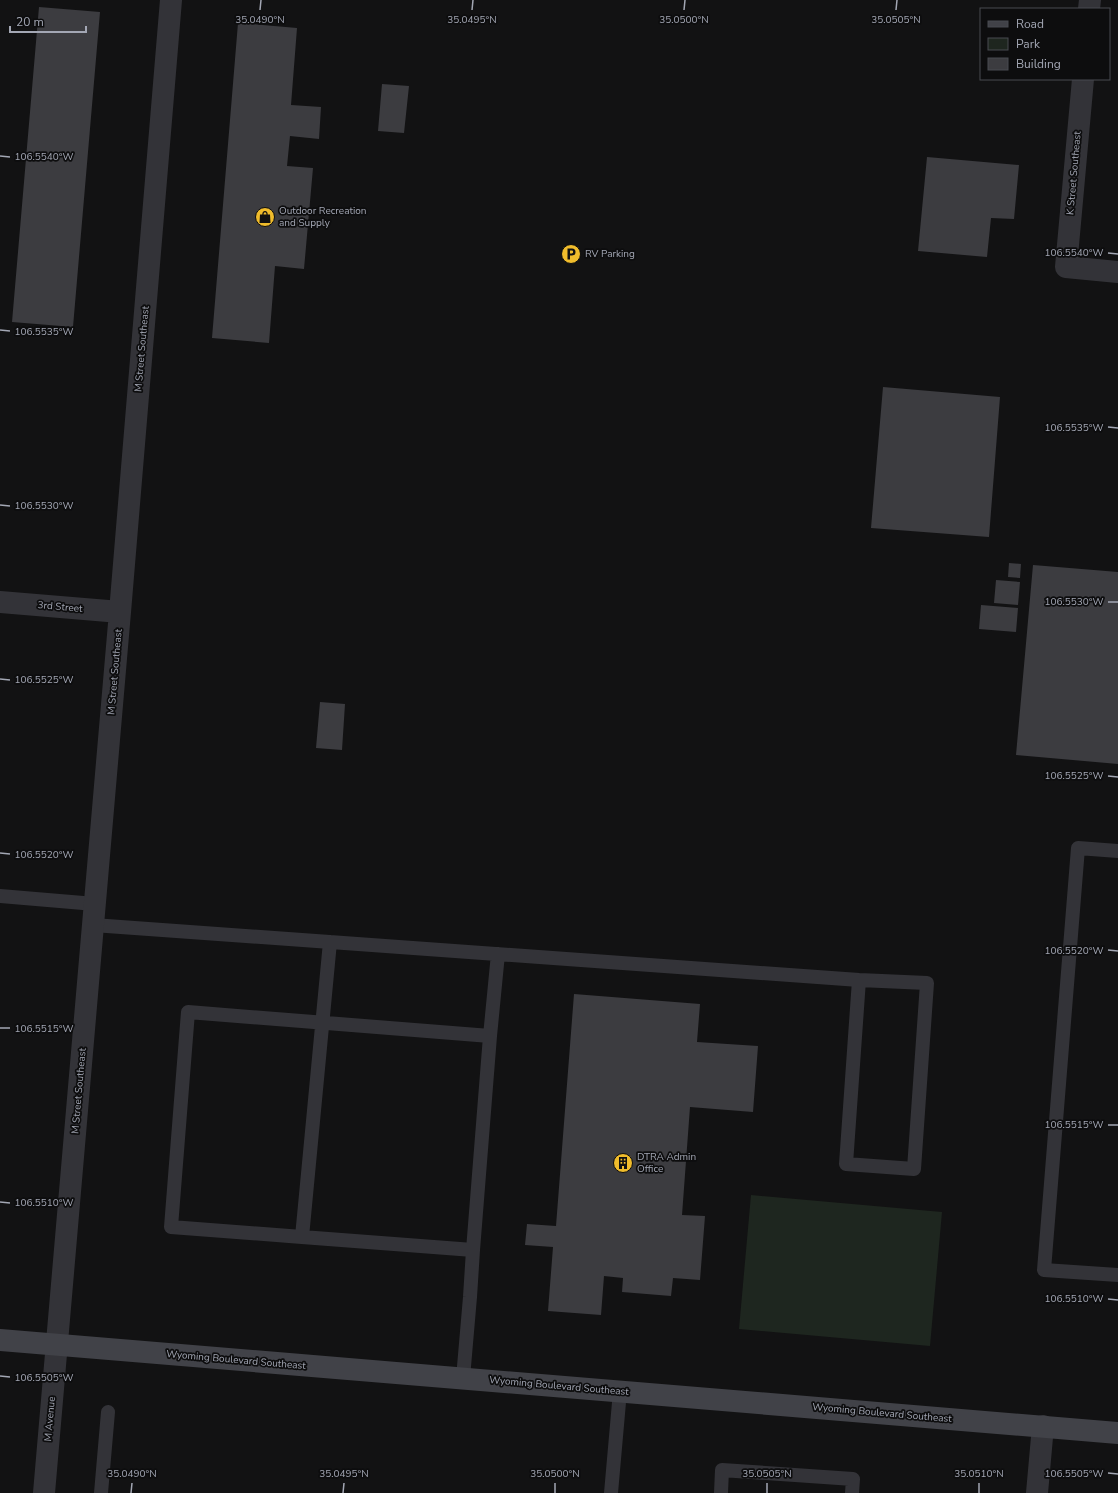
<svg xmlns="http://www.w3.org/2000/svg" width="1118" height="1493" font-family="'Nunito Sans',sans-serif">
<rect width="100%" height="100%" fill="#121213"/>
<!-- green -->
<path fill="#1e261f" d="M751,1195L942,1212L930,1346L739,1329Z"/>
<!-- building -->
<path fill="#3c3c40" d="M39,7L100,12L73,327L12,322Z
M238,23L297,28L291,105L321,107L319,139L290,136L287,166L313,168L304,269L275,266L269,343L212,338Z
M382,84L409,86L404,133L378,131Z
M927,157L1019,165L1014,219L991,218L987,257L918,251Z
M883,387L1000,397L989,537L871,528Z
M1009,563L1021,564L1020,578L1008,577Z
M1033,565L1118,572V764L1016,755Z
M996,580L1020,582L1018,605L994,603Z
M981,605L1018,608L1016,632L979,629Z
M320,702L345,704L342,750L316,748Z
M574,994L700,1004L697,1042L758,1046L753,1112L690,1107L682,1215L705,1216L700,1280L673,1278L671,1296L622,1292L623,1278L604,1276L601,1315L548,1311L553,1247L525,1245L527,1224L556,1226Z"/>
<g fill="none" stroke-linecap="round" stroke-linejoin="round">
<!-- lane -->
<path stroke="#333338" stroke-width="14" d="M1118,851L1078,848L1044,1270L1118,1275
M0,896L95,904
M93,925L859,980L927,983L914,1169L846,1164L859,980
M490,1036L498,954
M302,1237L171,1227L188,1012L490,1036L473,1250L302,1237L330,942
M463,1378L470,1297L473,1250
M101,1493L108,1412
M611,1493L620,1391
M721,1493L722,1470L853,1479L852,1493"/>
<!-- street -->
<path stroke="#333338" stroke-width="22" d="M1089,9L1090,0
M1083,79L1066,267L1118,272
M0,602L120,612
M44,1493L120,612L171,0
M1037,1493L1043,1426"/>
<!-- secondary -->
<path stroke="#414248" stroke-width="22" d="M0,1340L1118,1433"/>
</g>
<!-- ticks -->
<path fill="none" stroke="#a3a7b4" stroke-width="1.5" d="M260,10L261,0M472,10L473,0M684,10L685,0M896,10L897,0M0,156L10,157M1108,253L1118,254M0,330L10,331M1108,427L1118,428M0,505L10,506M1108,602H1118M0,679L10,680M1108,776L1118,777M0,853L10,854M1108,950L1118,951M0,1028H10M1108,1125H1118M0,1202L10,1203M1108,1299L1118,1300M0,1376L10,1377M1108,1473L1118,1474M131,1493L132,1483M343,1493L344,1483M555,1493V1483M767,1493V1483M979,1493V1483"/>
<!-- icons -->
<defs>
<g id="shop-disc" transform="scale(1)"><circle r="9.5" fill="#f0bc2c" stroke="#0d0d0e"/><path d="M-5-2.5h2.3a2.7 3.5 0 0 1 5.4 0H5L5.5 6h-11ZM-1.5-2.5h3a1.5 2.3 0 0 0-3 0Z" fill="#111"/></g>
<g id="parking-disc" transform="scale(1)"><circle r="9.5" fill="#f0bc2c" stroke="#0d0d0e"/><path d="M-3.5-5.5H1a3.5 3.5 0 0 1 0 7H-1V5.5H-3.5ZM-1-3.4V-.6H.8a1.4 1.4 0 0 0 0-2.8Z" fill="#111"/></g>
<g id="building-disc" transform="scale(1)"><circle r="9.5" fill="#f0bc2c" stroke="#0d0d0e"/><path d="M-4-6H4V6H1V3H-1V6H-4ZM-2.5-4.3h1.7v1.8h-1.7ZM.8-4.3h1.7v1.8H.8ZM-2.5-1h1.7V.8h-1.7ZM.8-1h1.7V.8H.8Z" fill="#111"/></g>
</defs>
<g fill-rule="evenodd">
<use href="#shop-disc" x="265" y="217"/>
<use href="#parking-disc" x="571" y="254"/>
<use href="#building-disc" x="623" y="1163"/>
</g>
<g text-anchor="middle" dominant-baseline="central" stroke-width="3.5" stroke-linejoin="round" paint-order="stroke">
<!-- street labels -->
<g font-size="10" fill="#a3a7b4" stroke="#0d0d0e">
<text transform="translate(1074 173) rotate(-85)">K Street Southeast</text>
<text transform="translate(142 349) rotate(-85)">M Street Southeast</text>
<text transform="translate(60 607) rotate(5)">3rd Street</text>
<text transform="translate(115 672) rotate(-85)">M Street Southeast</text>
<text transform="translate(79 1091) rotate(-85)">M Street Southeast</text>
<text transform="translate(236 1360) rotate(5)">Wyoming Boulevard Southeast</text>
<text transform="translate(559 1386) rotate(5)">Wyoming Boulevard Southeast</text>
<text transform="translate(882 1413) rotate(5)">Wyoming Boulevard Southeast</text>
<text transform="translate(50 1419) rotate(-85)">M Avenue</text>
</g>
<!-- poi labels -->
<g font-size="10" fill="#a3a7b4" stroke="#0d0d0e" text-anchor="start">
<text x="279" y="211">Outdoor Recreation<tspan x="279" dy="12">and Supply</tspan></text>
<text x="585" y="254">RV Parking</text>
<text x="637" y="1157">DTRA Admin<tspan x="637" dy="12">Office</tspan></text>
</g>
</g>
<g font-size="10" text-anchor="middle" fill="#a3a7b4" stroke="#0d0d0e" stroke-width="3.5" stroke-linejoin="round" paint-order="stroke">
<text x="260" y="23">35.0490°N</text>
<text x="472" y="23">35.0495°N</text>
<text x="684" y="23">35.0500°N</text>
<text x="896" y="23">35.0505°N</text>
<text x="44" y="160">106.5540°W</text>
<text x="1074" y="256">106.5540°W</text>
<text x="44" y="335">106.5535°W</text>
<text x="1074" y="431">106.5535°W</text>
<text x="44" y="509">106.5530°W</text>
<text x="1074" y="605">106.5530°W</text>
<text x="44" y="683">106.5525°W</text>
<text x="1074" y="779">106.5525°W</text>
<text x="44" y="858">106.5520°W</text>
<text x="1074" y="954">106.5520°W</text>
<text x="44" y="1032">106.5515°W</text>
<text x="1074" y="1128">106.5515°W</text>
<text x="44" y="1206">106.5510°W</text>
<text x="1074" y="1302">106.5510°W</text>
<text x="44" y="1381">106.5505°W</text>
<text x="132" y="1477">35.0490°N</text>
<text x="344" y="1477">35.0495°N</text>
<text x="555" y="1477">35.0500°N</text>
<text x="767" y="1477">35.0505°N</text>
<text x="979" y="1477">35.0510°N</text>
<text x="1074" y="1477">106.5505°W</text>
</g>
<!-- legend -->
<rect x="980" y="8" width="130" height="72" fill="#0d0d0e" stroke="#494b50"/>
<rect x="988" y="21" width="20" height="6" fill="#414248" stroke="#494b50"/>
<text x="1016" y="28" font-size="12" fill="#a3a7b4">Road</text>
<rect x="988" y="38" width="20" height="12" fill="#1e261f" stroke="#494b50"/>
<text x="1016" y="48" font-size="12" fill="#a3a7b4">Park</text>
<rect x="988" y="58" width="20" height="12" fill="#3c3c40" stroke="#494b50"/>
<text x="1016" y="68" font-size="12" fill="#a3a7b4">Building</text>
<!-- scale -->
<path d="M10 26v6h76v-6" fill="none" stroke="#a3a7b4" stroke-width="2"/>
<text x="16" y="26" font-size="12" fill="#a3a7b4" stroke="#0d0d0e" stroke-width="3" paint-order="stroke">20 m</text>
</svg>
